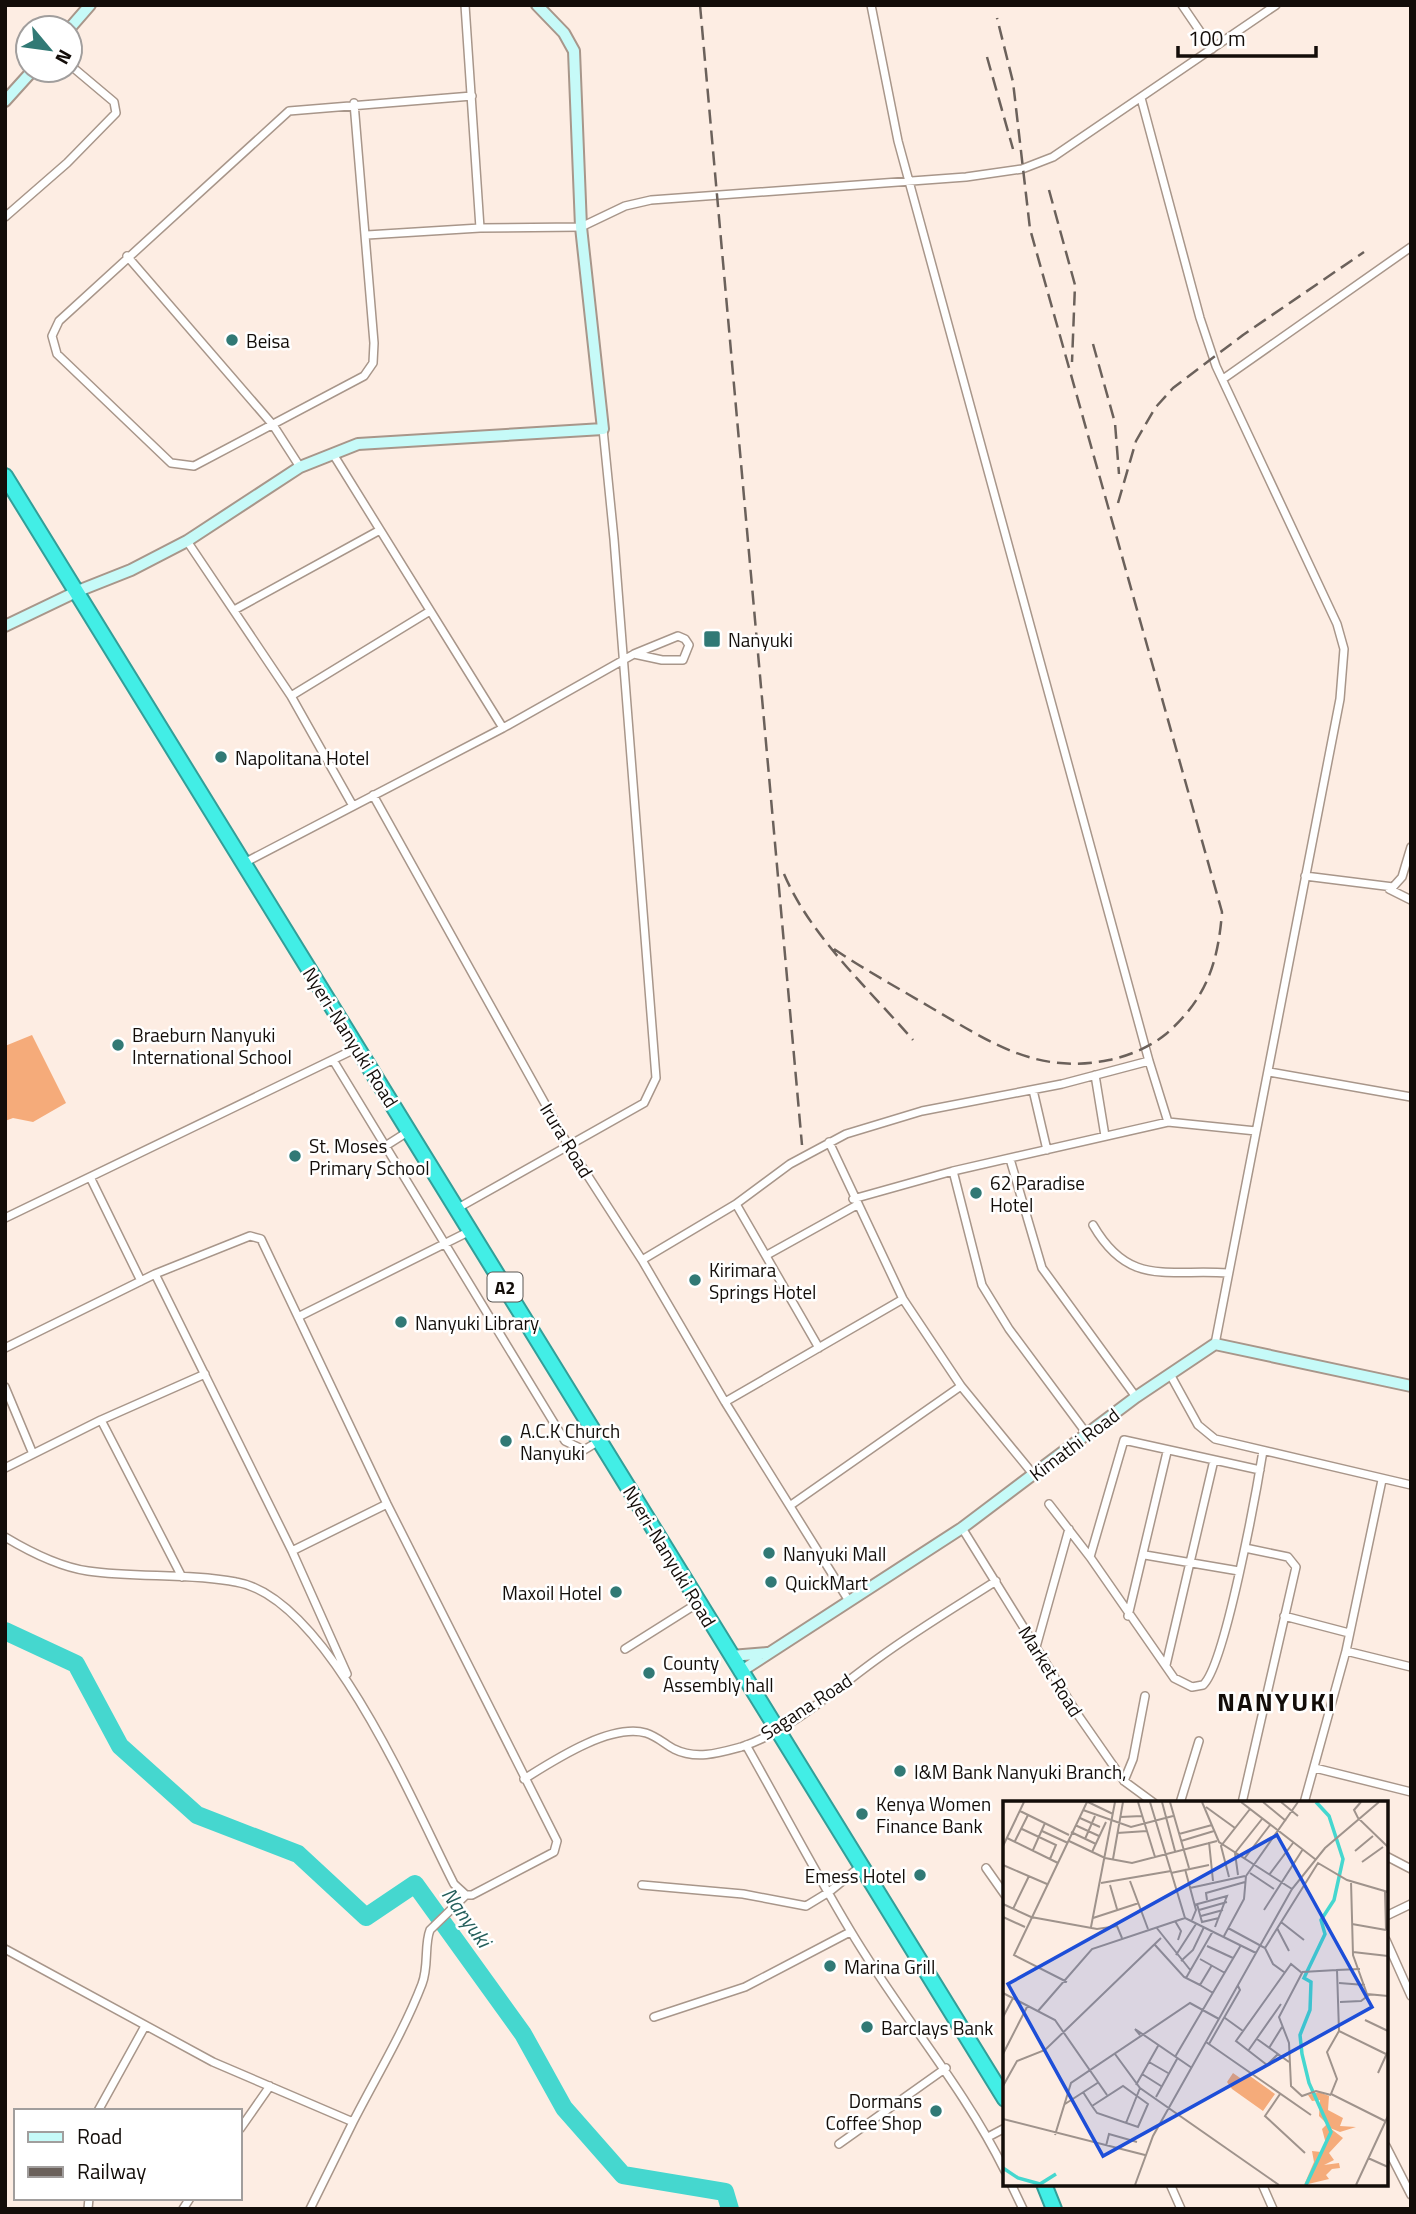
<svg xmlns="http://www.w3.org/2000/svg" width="1416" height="2214" font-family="'Titillium Web',sans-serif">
<rect width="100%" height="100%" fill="#fdede3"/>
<!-- green -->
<path fill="#f5ab7a" d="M32,1035L66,1103L33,1122L13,1118L5,1121V1046Z"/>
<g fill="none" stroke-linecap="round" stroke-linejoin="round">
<!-- river -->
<path stroke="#45d7cf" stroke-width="18" d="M5,1631L76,1664L120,1746L197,1815L298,1854L366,1917L415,1884L523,2034L564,2108L623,2175L725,2192L730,2209"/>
<!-- street casing -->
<g stroke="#a8968a" stroke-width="10">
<path id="street" d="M465,5L480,228
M871,5L898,141L1149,1061L1168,1122
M1182,5L1212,49
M1141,98L1200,318L1216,366L1337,624L1344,649L1340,699L1215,1344
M354,103L374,343L373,363L364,376L194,466L171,463L57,354L52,336L59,321L289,111L472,96
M5,217L67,163L116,113L114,102L70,65
M367,235L480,228L581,227L625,206L651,200L966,177L1022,169L1053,157L1276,5
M127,256L273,425L300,467
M1223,379L1411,247
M333,454L503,728
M187,541L291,696L353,806
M236,609L380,530
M291,696L430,611
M373,795L568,1145L642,1260L725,1402L849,1601
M244,863L503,728L634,654L678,636L685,639L689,645L683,660H662L634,654
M1305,876L1393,887L1402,877L1411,847
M1389,889L1411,900
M333,1060L565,1441L584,1450L599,1441
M1269,1072L1411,1097
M1095,1075L1105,1136
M1033,1090L1047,1150
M829,1142L903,1299L961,1386L1033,1474
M387,1145L409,1131
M1010,1159L1042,1268L1136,1397
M953,1171L982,1285L1009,1329L1087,1434
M91,1179L141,1281
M853,1199L953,1171L1168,1122L1256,1131
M736,1204L790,1164L846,1134L922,1111L1062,1084L1149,1061
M458,1208L644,1103L656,1078L614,539L603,429
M5,1218L357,1048
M1093,1225C1129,1287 1166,1269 1228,1273
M767,1255L857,1205
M642,1260L736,1204L819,1348
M155,1274L292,1551L347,1674
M298,1317L470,1231
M5,1348L155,1274L250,1236L261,1239L387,1504L557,1841L554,1852L472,1895H466L454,1884C415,1808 328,1597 236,1582C188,1573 137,1578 88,1571C60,1567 30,1552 5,1537
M1171,1376L1198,1425L1215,1439L1411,1485
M5,1387L33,1454
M725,1402L903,1299
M101,1420L182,1577
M5,1468L101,1420L205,1374
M1049,1504L1090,1557L1174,1678L1192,1687L1203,1685C1225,1666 1257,1488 1263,1451
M791,1505L961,1386
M962,1528L1078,1715L1124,1781L1154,1803
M292,1551L387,1504
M1145,1555L1239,1571
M1090,1557L1124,1440L1260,1470
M1128,1616L1167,1452
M1284,1616L1349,1633
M1036,1647L1069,1529
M625,1649L698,1603
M1346,1651L1411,1667
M1166,1665L1214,1460
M746,1745C781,1807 814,1870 850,1930C899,2013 962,2084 1005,2171
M1315,1768L1411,1792
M524,1779C553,1761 610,1723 646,1733C656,1736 665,1744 674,1749C696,1760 719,1753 741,1747C789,1732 839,1686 880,1657C917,1630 957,1606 996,1581
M1124,1781L1133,1759L1145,1696
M1180,1803L1199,1741
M1242,1803L1296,1567L1288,1557L1245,1548
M1304,1803L1346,1651L1382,1480
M1386,1856L1411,1869
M986,1868L1005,1895
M642,1885L743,1894L806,1906L829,1892L861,1866
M1386,1916L1411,1904
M1386,1940L1411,1996
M5,1949L213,2062L353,2122L310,2209
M654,2017L745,1987L850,1932
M98,2111L145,2026
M353,2122C376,2077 404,2031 422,1984C429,1966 424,1945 430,1930L466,1895
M240,2129L270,2086
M988,2137L1005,2128
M839,2144L946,2068
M1386,2146L1411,2195
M1011,2184L1023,2209
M1170,2184L1181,2209
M1262,2184L1273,2209
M88,2209L89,2198
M183,2209L190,2198"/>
</g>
<!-- secondary casing -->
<g stroke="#a8968a" stroke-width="14">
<path id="secondary" d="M70,28L90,5
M5,101L33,70
M5,626L78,591L131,570L187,541L300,467L358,444L603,429L581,227L574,51L564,33L537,5
M731,1656L767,1653
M740,1672L962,1528L1136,1397L1215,1344L1411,1386"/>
</g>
<!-- highway casing -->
<g stroke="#329f99" stroke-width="18">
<path id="highway" d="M5,476L1005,2099
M1044,2184L1054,2209"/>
</g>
<!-- street -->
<use href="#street" stroke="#fff" stroke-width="7"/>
<!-- secondary -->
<use href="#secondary" stroke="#c6faf8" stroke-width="10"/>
<!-- highway -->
<use href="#highway" stroke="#42eee6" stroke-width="14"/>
<!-- rail -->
<path stroke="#6b615b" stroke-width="2.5" stroke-dasharray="14 7" stroke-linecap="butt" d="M700,5L802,1145
M987,57L1013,149
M1049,190L1075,285L1072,362
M1093,344L1115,423L1119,474
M1118,503L1136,441L1155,408L1173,388L1243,335L1364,252
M784,874C811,937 868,988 913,1040
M834,949C865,970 898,988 930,1007C990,1042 1036,1075 1109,1060C1129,1056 1150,1047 1166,1034C1206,999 1218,964 1222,912L1030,229L1013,82L997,18"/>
</g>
<!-- markers -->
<g fill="#317975" stroke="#fff" stroke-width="2.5">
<circle cx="232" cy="340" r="7"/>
<rect x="703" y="630" width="18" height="18" rx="3.5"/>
<circle cx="221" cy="757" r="7"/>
<circle cx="118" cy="1045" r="7"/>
<circle cx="295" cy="1156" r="7"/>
<circle cx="976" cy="1193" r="7"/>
<circle cx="695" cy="1280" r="7"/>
<circle cx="401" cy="1322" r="7"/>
<circle cx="506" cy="1441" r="7"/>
<circle cx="769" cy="1553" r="7"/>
<circle cx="771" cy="1582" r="7"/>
<circle cx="616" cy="1592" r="7"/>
<circle cx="649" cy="1673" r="7"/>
<circle cx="900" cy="1771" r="7"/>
<circle cx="862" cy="1814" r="7"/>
<circle cx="920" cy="1875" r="7"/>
<circle cx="830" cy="1966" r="7"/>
<circle cx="867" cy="2027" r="7"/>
<circle cx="936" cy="2111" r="7"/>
</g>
<g text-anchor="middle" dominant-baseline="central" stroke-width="5" stroke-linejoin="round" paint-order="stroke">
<!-- shield labels -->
<rect fill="#fff" stroke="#5a5653" stroke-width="2" x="487.5" y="1272.5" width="35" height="29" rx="5"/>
<g font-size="18" font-weight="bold" fill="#130d09">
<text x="505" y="1287">A2</text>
</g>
<!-- poi labels -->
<g font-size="19" fill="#130d09" stroke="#fff" text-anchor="start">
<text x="246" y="340">Beisa</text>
<text x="728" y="639">Nanyuki</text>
<text x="235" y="757">Napolitana Hotel</text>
<text x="132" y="1034">Braeburn Nanyuki<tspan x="132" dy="22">International School</tspan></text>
<text x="309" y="1145">St. Moses<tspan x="309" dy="22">Primary School</tspan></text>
<text x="990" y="1182">62 Paradise<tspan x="990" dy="22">Hotel</tspan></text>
<text x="709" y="1269">Kirimara<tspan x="709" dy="22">Springs Hotel</tspan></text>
<text x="415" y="1322">Nanyuki Library</text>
<text x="520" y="1430">A.C.K Church<tspan x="520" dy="22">Nanyuki</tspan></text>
<text x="783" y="1553">Nanyuki Mall</text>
<text x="785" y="1582">QuickMart</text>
<text x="602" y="1592" text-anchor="end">Maxoil Hotel</text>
<text x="663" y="1662">County<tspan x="663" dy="22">Assembly hall</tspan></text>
<text x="914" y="1771">I&amp;M Bank Nanyuki Branch,</text>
<text x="876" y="1803">Kenya Women<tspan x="876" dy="22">Finance Bank</tspan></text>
<text x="906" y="1875" text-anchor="end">Emess Hotel</text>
<text x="844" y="1966">Marina Grill</text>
<text x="881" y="2027">Barclays Bank</text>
<text x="922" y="2100" text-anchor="end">Dormans<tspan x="922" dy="22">Coffee Shop</tspan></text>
</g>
<!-- street labels -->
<g font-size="19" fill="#130d09" stroke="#fff">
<text transform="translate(351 1037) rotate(58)">Nyeri-Nanyuki Road</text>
<text transform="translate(567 1140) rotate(59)">Irura Road</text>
<text transform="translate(1074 1444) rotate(-37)">Kimathi Road</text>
<text transform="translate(670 1556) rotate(59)">Nyeri-Nanyuki Road</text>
<text transform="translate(1051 1671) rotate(58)">Market Road</text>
<text transform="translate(806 1706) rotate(-33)">Sagana Road</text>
</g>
<!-- water labels -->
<g font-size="21" font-style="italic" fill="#255f5c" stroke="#fff">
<text transform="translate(467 1917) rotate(54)">Nanyuki</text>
</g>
<!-- district labels -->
<g font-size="26" font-weight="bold" letter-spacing="2" fill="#130d09" stroke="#fff">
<text x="1277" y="1701">NANYUKI</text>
</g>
</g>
<!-- overview -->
<g transform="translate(1003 1801)">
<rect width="385" height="385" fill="#fdede3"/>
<path d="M230,272L240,279L247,275L272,293L260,310L229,288L224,281ZM316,291L326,295L325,309L340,317L337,325L353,326L337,331L327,327L340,337L326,352L331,359L321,364L336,362L337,367L329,368L323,374L326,378L301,384L311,361L309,350L318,351L323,343L319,328L324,323L316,315L317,299L309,300L305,294Z" fill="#f5ab7a"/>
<path fill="none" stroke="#45d7cf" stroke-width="3.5" d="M0,367L15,377L37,383L53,373M303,384L328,331L306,282L299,253L297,234L307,209L308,181L301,177L322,133L318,119L331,99L340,58L326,15L313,1"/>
<path fill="none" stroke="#9f938c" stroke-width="2" d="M85,1L110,13M135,1L152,56M147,1L182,117L253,152M159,1L172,50M167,1L186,67M199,1L216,41L289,88M238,1L312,58M260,1L283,20M278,1L295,15M358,1L351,9L355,17L385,46M203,6L232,27M80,9L128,26L170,15M17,10L66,34M117,16L139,15M77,17L97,26M72,24L96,35M19,28L53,44L47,58M39,30L65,42M68,31L93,43M114,32L144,30M176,33L209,24M4,37L55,62M82,38L92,15M12,40L25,14M66,40L102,57L129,62L214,40M178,40L211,30M206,41L210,80M0,45L21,1M30,49L42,22M352,50L370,35M89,51L103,21M110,58L120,1M241,58L267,24M359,61L380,46M0,64L44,83M182,68L193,109L189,119M168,72L206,64M247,72L271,88M235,74L232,52L259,18M266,74L290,42M226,76L218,45L247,8M127,80L145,128M348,80L350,154L364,193L385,195M98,82L168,70M107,84L114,108M187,87L242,75M382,90L383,129M204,99L203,92L242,81M0,103L28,116L94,128L114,125L119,137M194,103L199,121L216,117M191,104L224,95L212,126M10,108L26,75M196,109L224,101M261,109L300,48M198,115L220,109M0,116L22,126M90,117L136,102M172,120L178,130L175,139M278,121L301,139M349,123L383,129M88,126L112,1M153,126L188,170M225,127L262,147L270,163L281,171M274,127L286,150M221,135L241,98L243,75L295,1M152,144L181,176L197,184M204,145L230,157M262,147L315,62L344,79L385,91M350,151L385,155M173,154L193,123M197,158L222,172M178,160L190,149L201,126M209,164L197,184L210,192M357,168L334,169L336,230L324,251L334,278L328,293L382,320M299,171L334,169M183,177L210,130M64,181L11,154L84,1M336,182L362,184M0,192L52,219L104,294M337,201L358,200L366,194M35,210L89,148L182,117M0,216L10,197M222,217L240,230M362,219L385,230M336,230L385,254M137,234L132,228L189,267M254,238L286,261M203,241L308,314M206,243L237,189L235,185M266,247L279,226M245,250L278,203M0,253L25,204M112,253L137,287L276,384M275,253L264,264L233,240L288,163L299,172L276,216L286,242L288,285L299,295L313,290L328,294M172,256L238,144M146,261L165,272M375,272L385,250M139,273L158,285M133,284L155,245M0,285L14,260L42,249L158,137M80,291L89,305L94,312L135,326L145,303L120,285L89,305M277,293L262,315L302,352M153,296L174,258M62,303L96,281M0,318L142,354M123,322L137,287M52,334L68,282L187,202L216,218M103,345L106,333L134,341M365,357L385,366M132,384L150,335L289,88L322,47L376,1M353,384L385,315"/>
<path fill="#1d4ed8" fill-opacity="0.15" stroke="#1d4ed8" stroke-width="3.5" d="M274,34L369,206L100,355L5,183Z"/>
<rect width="385" height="385" fill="none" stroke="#130d09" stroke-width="3.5"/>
</g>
<!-- border -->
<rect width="1416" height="2214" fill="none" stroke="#130d09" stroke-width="14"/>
<!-- legend -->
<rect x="14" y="2109" width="228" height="91" fill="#ffffff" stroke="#a19e9d" stroke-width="2"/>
<rect x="28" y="2132" width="35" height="10" fill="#c6faf8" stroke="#a19e9d" stroke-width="2"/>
<text x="77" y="2144" font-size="21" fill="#130d09">Road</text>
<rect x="28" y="2167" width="35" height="10" fill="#6b615b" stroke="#a19e9d" stroke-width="2"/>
<text x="77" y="2179" font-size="21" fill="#130d09">Railway</text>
<!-- north arrow -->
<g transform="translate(49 49) rotate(119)"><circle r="33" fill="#ffffff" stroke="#a19e9d" stroke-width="2"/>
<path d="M0-5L12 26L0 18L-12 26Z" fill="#317975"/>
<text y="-10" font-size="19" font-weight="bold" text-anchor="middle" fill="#130d09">N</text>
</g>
<!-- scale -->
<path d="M1178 46v10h138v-10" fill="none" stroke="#130d09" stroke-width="3.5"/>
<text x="1188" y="46" font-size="21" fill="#130d09" stroke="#ffffff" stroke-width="5" paint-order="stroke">100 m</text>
</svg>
